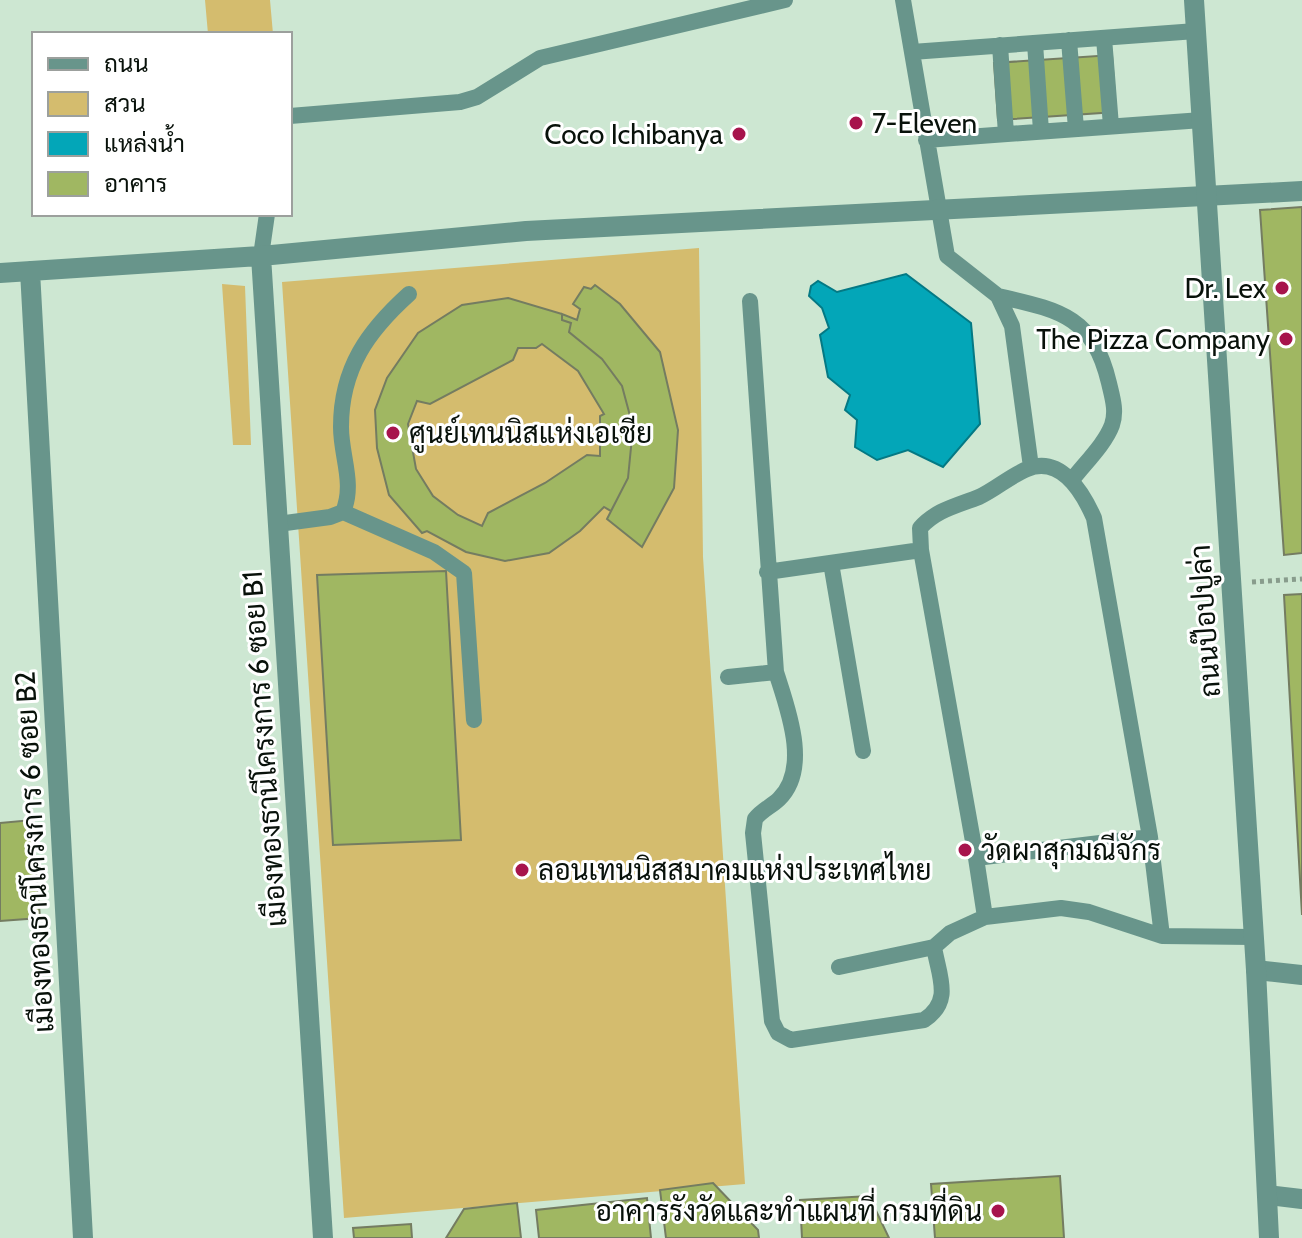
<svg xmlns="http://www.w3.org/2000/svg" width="1302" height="1238" font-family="Cabin,Sarabun,sans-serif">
<rect width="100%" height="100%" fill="#cde7d2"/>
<!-- green -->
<path fill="#d4bc6e" d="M205,0H270L273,34H208Z
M699,248L703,557L745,1184L344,1218L282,282Z
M222,284L245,286L251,445H233Z"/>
<!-- water -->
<path fill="#03a6b8" stroke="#047984" stroke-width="2" d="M906,274L971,323L980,424L943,467L908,450L877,460L855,447L857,420L845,410L850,395L828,377L820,335L829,328L822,308L809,296L811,286L818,281L837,292Z"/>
<!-- building -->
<path fill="#a0b762" stroke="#747c61" stroke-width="2" fill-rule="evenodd" d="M1112,55L1116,112L998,120L994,63Z
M1302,207V553L1284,555L1260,210Z
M595,285L620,304L660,352L678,430L674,488L642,547L607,519L628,478L633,427L622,386L602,359L569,332L571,323L562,320V314L577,320L580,309L573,304L584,287L591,289Z
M508,298L562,314V320L571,323L569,332L602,359L622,386L633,427L628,478L611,511L604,507L580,531L549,553L505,561L466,552L427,531L422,533L389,495L377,448L375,410L387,378L418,333L462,305ZM542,344L578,371L604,414L600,416V456L587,455L545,483L488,513L482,526L458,515L433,496L416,469L408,424L417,401L430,404L513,360L518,348H536Z
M446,571L461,840L333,845L317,575Z
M1302,594V915L1284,595Z
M32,820L40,918L0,921V823Z
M1060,1176L1064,1238H935L931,1184Z
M713,1183L758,1230L759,1238H666L660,1190Z
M869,1196L889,1238H802L800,1200Z
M647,1198L651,1238H539L536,1210Z
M517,1203L521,1238H446L464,1209Z
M411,1224L412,1238H354L353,1228Z"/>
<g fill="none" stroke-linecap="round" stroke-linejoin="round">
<!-- path -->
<path stroke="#889c8c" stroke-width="5" stroke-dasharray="4 4" stroke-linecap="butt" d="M1252,582L1302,579"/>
<!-- service -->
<path stroke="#68958b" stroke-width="16" d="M903,0L947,256L998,296L1012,326L1031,467
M1104,38L1111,126
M1069,40L1076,129
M1035,43L1041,131
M1000,45L1006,134
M912,52L1196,31
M290,116L460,102L477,97L540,58L785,0
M926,140L1202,120
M261,256L267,214
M998,296C1058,310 1093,315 1109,383C1112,396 1117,411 1112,425C1105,444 1085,463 1072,480
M343,512L434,552L464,573L474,720
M278,524L330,517L343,512C355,483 341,457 341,427C341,368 368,331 409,294
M831,563L863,751
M767,572L921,550
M776,672C787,707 811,768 779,799C772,806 762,810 755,819L753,833L772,1021L778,1033L791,1040L924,1020C953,1001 939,977 934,947
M728,677L776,672L750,301
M976,858L921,550L920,528C936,510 956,506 979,497C996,489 1010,476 1027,469C1061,455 1083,493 1094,518L1150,837
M985,917L976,858L1150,837L1162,936
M839,967L934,947L950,933L985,917L1061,908L1089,912L1162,936L1253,937"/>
<!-- minor -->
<path stroke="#68958b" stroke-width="20" d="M261,256L323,1238
M30,271L83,1238
M0,273L261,256L526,231L1302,191
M1256,970L1302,975
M1268,1195L1302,1199"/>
<!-- tertiary -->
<path stroke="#68958b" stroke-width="20" d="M1194,0L1256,970L1269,1238"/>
</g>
<!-- markers -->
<g fill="#a7144c" stroke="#fff" stroke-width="3">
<circle cx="856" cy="123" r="8"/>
<circle cx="739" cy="134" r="8"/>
<circle cx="1282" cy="288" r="8"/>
<circle cx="1286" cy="339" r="8"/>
<circle cx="393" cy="433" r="8"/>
<circle cx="965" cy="850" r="8"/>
<circle cx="522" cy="870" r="8"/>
<circle cx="998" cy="1211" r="8"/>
</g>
<g text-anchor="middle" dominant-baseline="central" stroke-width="6" stroke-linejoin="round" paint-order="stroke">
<!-- poi labels -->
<g font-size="28" fill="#08110a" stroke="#fff" text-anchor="start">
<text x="872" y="123">7-Eleven</text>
<text x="723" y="134" text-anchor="end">Coco Ichibanya</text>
<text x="1266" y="288" text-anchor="end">Dr. Lex</text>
<text x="1270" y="339" text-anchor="end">The Pizza Company</text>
<text x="409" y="433">ศูนย์เทนนิสแห่งเอเชีย</text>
<text x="981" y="850">วัดผาสุกมณีจักร</text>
<text x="538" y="870">ลอนเทนนิสสมาคมแห่งประเทศไทย</text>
<text x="982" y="1211" text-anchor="end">อาคารรังวัดและทำแผนที่ กรมที่ดิน</text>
</g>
<!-- street labels -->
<g font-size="28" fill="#08110a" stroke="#fff">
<text transform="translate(1205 621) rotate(-94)">ถนนป๊อปปูล่า</text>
<text transform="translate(264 749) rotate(-94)">เมืองทองธานีโครงการ 6 ซอย B1</text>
<text transform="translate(34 852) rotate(-93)">เมืองทองธานีโครงการ 6 ซอย B2</text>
</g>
</g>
<!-- legend -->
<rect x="32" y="32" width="260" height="184" fill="#ffffff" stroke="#9ca09d" stroke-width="2"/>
<rect x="48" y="58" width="40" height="12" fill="#68958b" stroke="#9ca09d" stroke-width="2"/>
<text x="104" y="72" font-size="24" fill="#08110a">ถนน</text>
<rect x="48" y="92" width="40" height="24" fill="#d4bc6e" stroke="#9ca09d" stroke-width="2"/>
<text x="104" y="112" font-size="24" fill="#08110a">สวน</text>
<rect x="48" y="132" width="40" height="24" fill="#03a6b8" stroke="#9ca09d" stroke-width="2"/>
<text x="104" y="152" font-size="24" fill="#08110a">แหล่งน้ำ</text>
<rect x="48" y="172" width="40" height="24" fill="#a0b762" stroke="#9ca09d" stroke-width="2"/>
<text x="104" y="192" font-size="24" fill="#08110a">อาคาร</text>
</svg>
